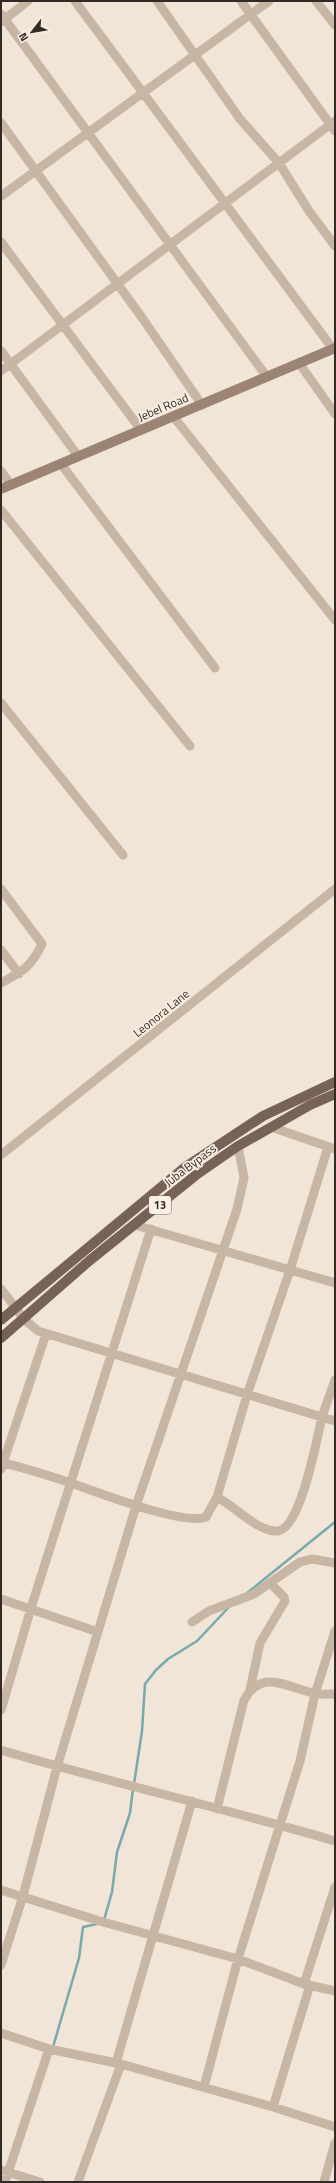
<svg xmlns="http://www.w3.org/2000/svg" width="336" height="2183" font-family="'Titillium Web',sans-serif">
<rect width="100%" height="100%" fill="#f1e5d7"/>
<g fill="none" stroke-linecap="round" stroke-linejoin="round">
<!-- stream -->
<path stroke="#77a9ad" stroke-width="2.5" d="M247,1593L335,1522
M134,1784L142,1731L145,1684L156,1670L168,1659L197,1641L229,1607
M104,1920L112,1892L117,1852L130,1813L133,1789
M53,2047L79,1958L83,1927L97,1924"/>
<!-- street -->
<path stroke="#c8b6a4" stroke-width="9" d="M75,1L333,349
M157,1L240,119L279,163L309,211L335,246
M241,1L335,131
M316,1L335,25
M1,14L267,377
M1,22L28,1
M1,123L143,319L202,405
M1,196L269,1
M1,242L141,430
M1,351L78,456
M299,363L335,414
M1,371L335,121
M173,416L335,620
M61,464L215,668
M1,471L11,485
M1,510L190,746
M1,703L123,855
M1,889L42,944C31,967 23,971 1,983
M1,950L19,974
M271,1127L335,1149
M1,1155L335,889
M135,1225L335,1283
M1,1289L24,1319L38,1331L335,1421
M1,1462C24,1468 48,1475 71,1483C97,1492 184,1526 206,1517L217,1497L247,1395L290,1270L328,1147
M1,1469L46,1334
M217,1497C233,1505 259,1533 278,1531C301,1528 317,1438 322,1417C326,1405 331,1392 335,1380
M1,1599L98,1632
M192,1622L209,1611L254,1594L300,1562L312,1559L335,1563
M250,1690L260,1643L285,1601L284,1597L270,1583
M1,1710L31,1608L151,1229
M1,1750C112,1783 224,1808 335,1841
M217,1809L244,1700C262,1668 286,1687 313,1693C320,1695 328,1694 335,1694
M1,1890L103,1922L238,1959L304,1984L335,1991
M1,1965L23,1896L57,1767L136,1506L237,1209L244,1178L238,1146
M304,1984L335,1887
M1,2033L49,2049L121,2064L273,2107L335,2127
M116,2063L192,1801
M204,2087L238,1959L300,1761L315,1694L335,1631
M273,2107L310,1985
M1,2170L40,2182
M5,2182L49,2049
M78,2182L121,2064
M324,2182L335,2143"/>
<!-- secondary -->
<path stroke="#9c8475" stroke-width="10" d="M1,489L335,348"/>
<!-- primary -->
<path stroke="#766256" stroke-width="10" d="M1,1320L184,1168L263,1116L335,1082
M1,1338L89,1261L196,1175L238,1146L310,1105L335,1094"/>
</g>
<g text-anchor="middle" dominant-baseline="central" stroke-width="3.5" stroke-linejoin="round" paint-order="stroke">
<!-- shield labels -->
<rect fill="#f9f0e3" stroke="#6e655e" stroke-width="1" x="149" y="1196" width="22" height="18" rx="3"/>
<g font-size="11" font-weight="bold" fill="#332a25">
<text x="160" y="1205">13</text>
</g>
<!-- street labels -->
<g font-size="12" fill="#332a25" stroke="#f9f0e3">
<text transform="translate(163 407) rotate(-23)">Jebel Road</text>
<text transform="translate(161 1013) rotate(-39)">Leonora Lane</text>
<text transform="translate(190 1165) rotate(-37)">Juba Bypass</text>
</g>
</g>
<!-- border -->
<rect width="336" height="2183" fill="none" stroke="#332a25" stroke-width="4"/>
<!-- north arrow -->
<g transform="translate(32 32) rotate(239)" stroke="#f9f0e3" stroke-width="3" paint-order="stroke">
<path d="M0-3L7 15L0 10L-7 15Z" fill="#332a25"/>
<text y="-6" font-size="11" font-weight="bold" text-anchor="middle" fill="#332a25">N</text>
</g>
</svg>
